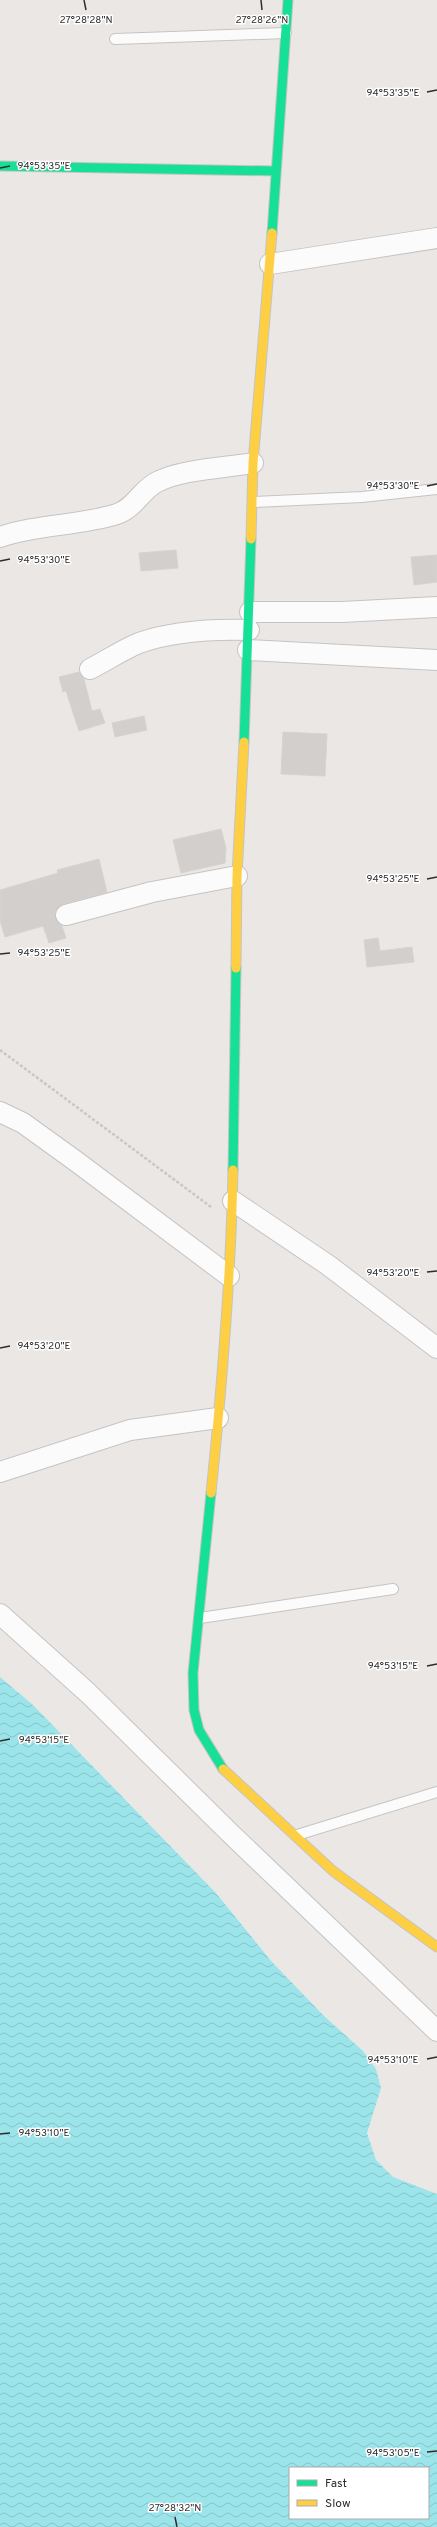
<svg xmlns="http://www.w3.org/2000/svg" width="437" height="2527" font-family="Overpass,sans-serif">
<defs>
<pattern id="water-waves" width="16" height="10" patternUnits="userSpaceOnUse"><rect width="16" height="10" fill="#9ae4ea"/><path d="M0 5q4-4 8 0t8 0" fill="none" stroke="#85c4c9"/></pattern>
</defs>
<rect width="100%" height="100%" fill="#ebe7e4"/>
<!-- water -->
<path fill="url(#water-waves)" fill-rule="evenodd" d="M0,1677L33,1705L215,1892L272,1962L324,2016L363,2051L376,2069L381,2088L367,2133L376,2160L393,2177L437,2194V2527H0ZM290,2468H428V2518H290Z"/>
<!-- building -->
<path fill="#d2cfcd" stroke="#d6d3d0" d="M176,550L178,568L141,571L139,553Z
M437,555V582L414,585L411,557Z
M79,672L84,679L92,711L100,709L105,723L79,731L66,691L63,692L59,677Z
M144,716L147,730L115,737L112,723Z
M283,732L327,734L325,776L281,774Z
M221,829L226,848L225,863L181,873L173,840Z
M99,859L107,892L63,904L55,912V918L62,926L66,938L49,943L43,926L5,937L0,921V890L58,873L57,870Z
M378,938L380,951L412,947L414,962L367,967L364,940Z"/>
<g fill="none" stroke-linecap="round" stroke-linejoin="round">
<!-- lane casing -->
<g stroke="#c5c4c4" stroke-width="12">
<path id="lane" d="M115,39L286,33
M253,502L362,497L437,489
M200,1618L393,1589
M297,1835L437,1792"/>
</g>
<!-- street casing -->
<g stroke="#c5c4c4" stroke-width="22">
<path id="street" d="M270,264L437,238
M0,537C38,524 79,526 117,514C135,508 141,490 157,482C182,469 225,468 253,463
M250,612H342L437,607
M248,650L437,660
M90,669C106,661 122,650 139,643C173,631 214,629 249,630
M66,915L152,892L237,876
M0,1112L23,1123L77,1162L229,1276
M233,1201L328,1265L437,1348
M0,1472L130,1430L218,1418
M0,1614L88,1693L231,1834L437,2031"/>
</g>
<!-- fast casing -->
<g stroke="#c5c4c4" stroke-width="11">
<path id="fast" d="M0,166L276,171
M272,233L288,0
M244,742L251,539
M233,1170L236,968
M211,1493L193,1673L194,1710L199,1730L223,1769"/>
</g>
<!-- slow casing -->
<g stroke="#c5c4c4" stroke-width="11">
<path id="slow" d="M251,539L253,463L272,233
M236,968L237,876L244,742
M211,1493C222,1386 231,1278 233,1170
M223,1769L333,1871L437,1947"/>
</g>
<!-- path -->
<path stroke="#c8c7c7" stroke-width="2.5" stroke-dasharray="3 2" stroke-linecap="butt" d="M0,1050L211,1207"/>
<!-- lane -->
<use href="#lane" stroke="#fcfbfb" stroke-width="10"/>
<!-- street -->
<use href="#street" stroke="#fcfbfb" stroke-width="20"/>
<!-- fast -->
<use href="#fast" stroke="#16e098" stroke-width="9"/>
<!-- slow -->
<use href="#slow" stroke="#ffcf43" stroke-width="9"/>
</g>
<!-- ticks -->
<path fill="none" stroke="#2d2d2d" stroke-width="1.5" d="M84,0L86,10M261,0L262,10M427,92L437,90M0,168L10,166M427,486L437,484M0,561L10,559M427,879L437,877M0,954L10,953M427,1272L437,1271M0,1348L10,1346M427,1666L437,1664M0,1741L10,1739M427,2059L437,2057M0,2134L10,2133M427,2452L437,2451M175,2517L177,2527"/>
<g font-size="10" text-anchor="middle" fill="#2d2d2d" stroke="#fff" stroke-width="3" stroke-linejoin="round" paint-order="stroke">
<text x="86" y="23">27°28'28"N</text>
<text x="262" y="23">27°28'26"N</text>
<text x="393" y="96">94°53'35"E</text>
<text x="44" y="169">94°53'35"E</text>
<text x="393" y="489">94°53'30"E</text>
<text x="44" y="563">94°53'30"E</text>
<text x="393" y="882">94°53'25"E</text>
<text x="44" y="956">94°53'25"E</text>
<text x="393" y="1276">94°53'20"E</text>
<text x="44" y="1349">94°53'20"E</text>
<text x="393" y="1669">94°53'15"E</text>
<text x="44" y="1743">94°53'15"E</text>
<text x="393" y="2063">94°53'10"E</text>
<text x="44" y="2136">94°53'10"E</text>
<text x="393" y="2456">94°53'05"E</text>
<text x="175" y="2511">27°28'32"N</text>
</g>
<!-- legend -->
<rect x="289" y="2467" width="140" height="52" fill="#ffffff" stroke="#ababab"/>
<rect x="297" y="2480" width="20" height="6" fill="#16e098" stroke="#ababab"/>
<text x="325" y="2487" font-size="12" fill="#2d2d2d">Fast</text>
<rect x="297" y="2500" width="20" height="6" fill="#ffcf43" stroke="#ababab"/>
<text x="325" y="2507" font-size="12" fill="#2d2d2d">Slow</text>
</svg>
